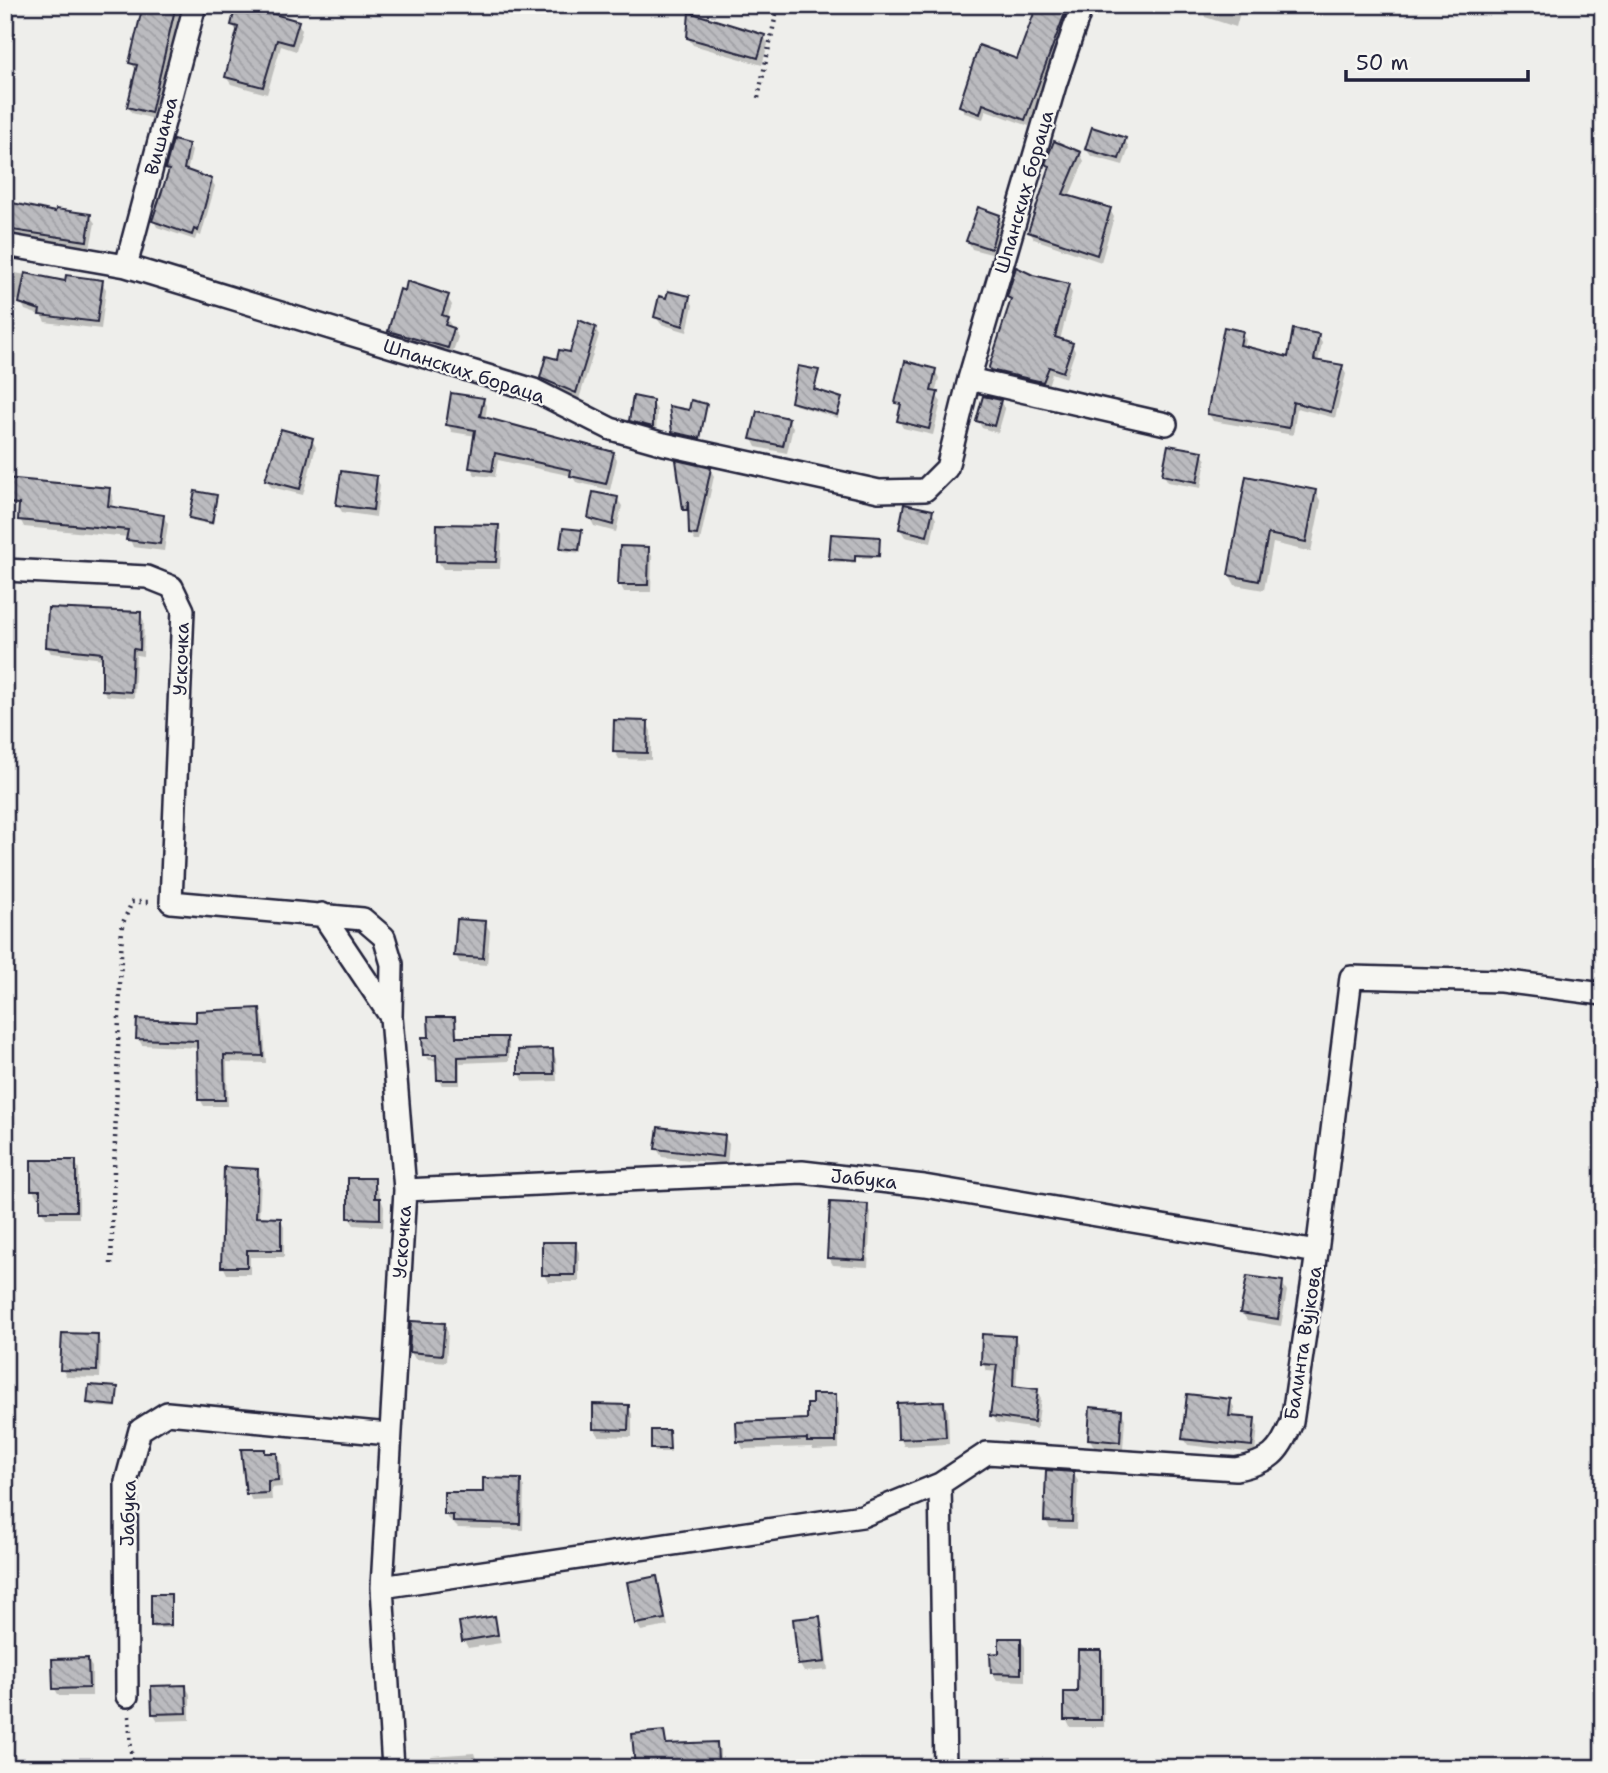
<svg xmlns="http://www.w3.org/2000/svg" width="1608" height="1773" font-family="'Shantell Sans',sans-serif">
<defs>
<pattern id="building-back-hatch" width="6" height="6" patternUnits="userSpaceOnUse" patternTransform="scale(1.75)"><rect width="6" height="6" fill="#bbbbbf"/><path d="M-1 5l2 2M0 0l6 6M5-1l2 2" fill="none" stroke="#a0a0a5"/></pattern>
</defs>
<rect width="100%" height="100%" fill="#eeeeeb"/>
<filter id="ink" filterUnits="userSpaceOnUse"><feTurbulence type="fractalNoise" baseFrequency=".0143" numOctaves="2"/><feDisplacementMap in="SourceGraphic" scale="14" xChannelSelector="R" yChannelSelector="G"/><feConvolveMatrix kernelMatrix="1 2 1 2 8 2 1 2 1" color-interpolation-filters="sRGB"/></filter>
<g filter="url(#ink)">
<!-- shadow -->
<path fill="#0003" d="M145,5H181L154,119L132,113L128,106L137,71L131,63Z
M1003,5H1075L1029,126L986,110L983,119L965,113L961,106L1018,61L1035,15L1005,9Z
M1110,5H1137L1135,13Z
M1202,5H1242L1236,27L1205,17Z
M298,23L302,30L296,51L281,46L267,94L231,84L226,77L237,32L233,25Z
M764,36L768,44L762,65L693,45L688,38Z
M1125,140L1129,148L1123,165L1091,156L1086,149Z
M188,145L192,151L187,172L211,180L215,186L201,236L197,234L195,240L157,227L154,221L170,173L167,169Z
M1080,153L1084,161L1069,197L1110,210L1114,217L1101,262L1034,239L1030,232L1051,170L1047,164Z
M5,204L57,214L90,216L95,223L90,248L10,236L5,240Z
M999,216L1003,224L995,255L972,249L968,241Z
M5,271L67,283L101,282L106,289L101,329L45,322L42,316L25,310L21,301L5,298Z
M1033,277L1068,286L1072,293L1060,340L1071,344L1075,351L1066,378L1052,373L1047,389L996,377L991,370L1012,303L1008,297Z
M447,297L452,305L447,319L458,337L452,354L395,338L390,331Z
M689,298L693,305L687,332L661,324L656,317Z
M595,328L599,335L579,399L545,385L542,378L558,361L571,355Z
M1241,333L1246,340L1244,348L1290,359L1318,336L1322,343L1318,362L1342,367L1346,374L1335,418L1297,408L1293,435L1213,421L1209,414Z
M935,370L939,378L935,394L941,402L933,435L903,428L899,421L901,410L897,402Z
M818,371L815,391L841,400L838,418L795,405L793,401Z
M5,399L13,407L5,438Z
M483,400L487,407L485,419L613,453L617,460L610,490L576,482L572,476L498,460L495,477L475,475L471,468L476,436L452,432L448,425Z
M1000,401L1005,409L998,433L982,428L978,421Z
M652,402L657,410L656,434L636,428L631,420Z
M706,405L701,441L676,435L674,432L690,412Z
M788,420L793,427L787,453L756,447L752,439Z
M312,440L316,447L303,495L271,487L267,480Z
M1201,453L1206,460L1201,488L1168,482L1164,475Z
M678,462L710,469L714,476L700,541H695L691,534Z
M376,478L380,485L376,517L342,512L338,505Z
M1247,478L1315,491L1321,502L1311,552L1273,543L1264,590L1235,585L1229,574Z
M109,490L113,497L112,508L163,516L168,524L164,551L133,547L129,537L24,527L20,519Z
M216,497L213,525L193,521L191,518Z
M617,499L622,506L616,532L594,526L590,518Z
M932,511L936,519L931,543L905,537L900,529Z
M498,527L502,535L500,569H443L438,561Z
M581,532V553L563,551L562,548Z
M879,539L880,558H856V563L833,562L831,558Z
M648,549L652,556L651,592H624L620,584Z
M140,614L144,621L143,656L136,655L134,698L107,696L103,690L104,659L51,653L47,646Z
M647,723L651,731V760L619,759L615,752Z
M485,923L490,931L487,965L460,963L456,956Z
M259,1010L263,1017L266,1063L227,1062L228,1106H204L200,1099L199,1048L142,1045L138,1038Z
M430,1019H454L458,1038H506L509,1044V1061L460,1063V1085H442L438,1080V1061L428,1060L426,1057L445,1058V1054H424V1038H431Z
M552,1051L556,1059L557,1081L524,1082L520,1074Z
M724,1136L729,1144L727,1164L662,1157L657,1149Z
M75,1162L79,1169V1218H46L42,1211L41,1197H37L33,1190Z
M257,1170L261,1178L259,1219H280L284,1227V1257H250V1274H227L223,1266Z
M374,1180L384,1207L383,1227L354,1225L349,1218Z
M867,1206L871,1214L868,1267L833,1265L829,1258Z
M575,1244L579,1252V1282H548L544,1275Z
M1282,1283L1287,1291L1281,1326L1247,1320L1242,1313Z
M444,1325L448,1332L446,1362L415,1359L411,1352Z
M97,1336L101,1344L100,1378L67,1377L62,1369Z
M1014,1338L1019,1345L1016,1388L1037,1391L1041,1398L1037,1429L997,1423L992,1416L998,1372L987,1371L983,1363Z
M117,1388V1408L91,1406L89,1403Z
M835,1395L839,1403V1449L813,1450L812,1447L743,1449L739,1441L809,1421Z
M1230,1401L1234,1407L1233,1418L1254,1420L1258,1427L1255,1453L1188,1445L1184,1438Z
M943,1403L948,1411L949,1444L904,1446L900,1438Z
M628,1407L632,1414V1437L599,1436L594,1429Z
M1121,1411L1125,1419L1123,1449L1094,1447L1090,1439Z
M668,1431L671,1452H655L653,1448Z
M264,1450L266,1455H276L281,1463L282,1487L271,1488L272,1500L252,1501L248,1493Z
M1073,1473L1078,1481L1076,1529L1050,1528L1046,1520Z
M520,1481L524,1487L523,1530L458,1528L445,1515Z
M656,1578L668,1626L641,1631L637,1624Z
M170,1596L172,1628H154L153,1625Z
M819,1617L823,1625L828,1670L804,1672L800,1665Z
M494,1618L501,1643L468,1648L464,1640Z
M1020,1639L1025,1647V1681L997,1680L992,1673L1000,1655Z
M1100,1652L1104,1660V1727H1070L1066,1719Z
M87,1660L92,1667V1696H59L55,1689Z
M185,1686L190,1694V1720L158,1721L153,1713Z
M664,1733L668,1746L716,1743L720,1750V1768H637Z
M474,1753L479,1768H432L431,1756Z
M201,1764L203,1768H171V1766Z"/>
<!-- building -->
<path fill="url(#building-back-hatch)" stroke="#22223b" stroke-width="2" d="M143,5H176L151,113L127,107L137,65L129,63Z
M236,5H262L260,10L299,21L292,44L277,40L263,87L225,77L238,27L231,25Z
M1037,5H1068L1025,120L983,104L980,114L959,106L979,45L1017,59Z
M689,12L765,35L758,58L687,38Z
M1092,127L1126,138L1119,159L1085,149Z
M173,140L189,144L184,169L212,179L198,231L194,229L192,235L152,221L169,170L165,169Z
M1054,141L1081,152L1063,194L1111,208L1097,255L1028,232L1050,166L1045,164Z
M8,202L55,212L56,209L91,214L87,241L5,229Z
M978,207L1000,215L991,249L966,241Z
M1016,267L1033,275L1069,284L1055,337L1073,343L1063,372L1049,367L1043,382L990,370L989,367L1011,299L1007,297Z
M25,273L65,281L66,275L103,280L97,322L39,315L40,310L19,303Z
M407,281L449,295L442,315L448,317L445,325L454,328L448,348L388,331L400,289L405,291Z
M668,291L690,296L683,326L654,317L659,296L666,298Z
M579,320L596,327L576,393L540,378L546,356L557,359L559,350L570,352Z
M1224,327L1243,331L1240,345L1288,357L1293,329L1319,334L1314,360L1343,365L1331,412L1293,402L1289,428L1207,414Z
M905,361L936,369L931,391L938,392L929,429L897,421L901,404L895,403Z
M798,366L819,370L814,389L842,398L837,415L791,402Z
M451,393L484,398L480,416L614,452L606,484L570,476L571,470L495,453L492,471L469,468L475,430L446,425Z
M633,396L653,400V427L629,421Z
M983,396L1001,400L994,426L976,421Z
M691,400L707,404L700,438L672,432L669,406L689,410Z
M757,411L789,418L783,446L750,439Z
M281,429L313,438L300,489L265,480Z
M1168,445L1203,451L1197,482L1162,475Z
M676,460L711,468L697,535L689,534L688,501L687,510H683Z
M341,471L377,476L373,510L336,505Z
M1246,476L1316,490L1306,542L1268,534L1259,581L1228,575Z
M5,478L110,488L108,506L164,515L160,544L126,540L128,530L18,520L19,504L5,503Z
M195,491L217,495L212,523L189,518Z
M593,492L618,497L613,525L588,518Z
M904,504L933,510L927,536L899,529Z
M437,524L499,525L496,562L436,561Z
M563,528L582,530L579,550L560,548Z
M831,534L880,537L879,556L855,555V561L829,559Z
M620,546L649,547L648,585H618Z
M48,608L141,612L140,650L133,649L131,692L102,690V653L46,647Z
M614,720L648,721L647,753L613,752Z
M457,919L486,921L483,958L454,956Z
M260,1008L263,1056L224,1055L225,1100H198L197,1041L136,1039L137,1019L196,1022V1011Z
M428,1017H455L456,1037H507L506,1055L458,1057V1080H437L436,1055H423L422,1037H429Z
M553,1049L554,1074H518V1050Z
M658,1127L725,1135L723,1157L655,1149Z
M31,1160H76V1211H40V1190H31Z
M224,1167L258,1169L256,1217L281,1218V1250H247V1267H221Z
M348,1178H375V1198H380V1219L348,1218Z
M830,1202L868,1204L865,1260L827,1258Z
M542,1242H576L575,1275H542Z
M1247,1276L1283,1281L1278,1319L1240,1313Z
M411,1321L445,1323L442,1355L409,1352Z
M62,1333L98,1334L97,1371L60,1370Z
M982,1334L1015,1336L1013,1386L1038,1389L1034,1422L990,1416L997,1365L981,1364Z
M89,1385L118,1387L116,1406L87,1403Z
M812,1394H836V1442H807V1439L737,1442L736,1422L807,1419V1404H812Z
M1187,1394L1231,1399L1229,1416L1255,1418L1252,1446L1182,1439Z
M944,1401L946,1437L898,1439L897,1403Z
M593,1404L629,1405L628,1430L593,1429Z
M1090,1407L1122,1410L1120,1442L1088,1439Z
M651,1430H669L670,1449H651Z
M241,1449H265V1453H277L278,1480L268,1481V1493L246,1494Z
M1046,1470L1074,1472L1072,1522L1044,1521Z
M483,1478L521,1479L520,1524L453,1522V1515H444V1492H483Z
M657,1576L665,1619L635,1624L627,1582Z
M151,1594H171V1625L151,1626Z
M495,1616L498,1635L462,1641L459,1622Z
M820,1616L825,1662L798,1665L793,1619Z
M999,1638H1021V1674L991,1673L990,1654L999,1653Z
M1078,1650H1101V1720H1064V1692H1077Z
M88,1658L89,1688L53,1689L52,1659Z
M186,1685L187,1713L152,1714L151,1686Z
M664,1731L666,1744L717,1742L718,1762L635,1768L632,1734Z"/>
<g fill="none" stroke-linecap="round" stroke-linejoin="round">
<!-- minor casing -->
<g stroke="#22223b" stroke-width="26">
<path id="minor" d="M5,245L126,266L534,390L611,429L664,444L879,491L925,490L947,468L969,379L1055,85L1082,5
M126,266L195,5
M969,379L1166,424
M5,570L147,577L172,587L183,610L171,902L363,919L384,937L392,964L391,1017L405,1190L382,1587L393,1768
M322,914L391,1017
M405,1190L802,1172L924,1186L1317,1252
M940,1484L945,1768
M382,1587L862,1516L940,1484L987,1453L1236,1469C1270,1462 1279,1454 1292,1422L1317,1252L1351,977L1501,981L1603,994
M127,1696L126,1482L140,1430L167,1413L389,1434"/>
</g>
<!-- path -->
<path stroke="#22223b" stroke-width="4.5" stroke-dasharray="2 5" stroke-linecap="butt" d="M758,98L778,5
M111,1264L122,925L132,902H149
M129,1716L132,1768"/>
<!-- minor -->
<use href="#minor" stroke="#f6f6f2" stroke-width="21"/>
</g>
</g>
<g text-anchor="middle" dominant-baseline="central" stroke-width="5" stroke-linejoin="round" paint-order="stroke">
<!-- street labels -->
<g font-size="19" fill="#22223b" stroke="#f6f6f2">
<text transform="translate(161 136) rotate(-75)">Вишања</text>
<text transform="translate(1024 192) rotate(-74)">Шпанских бораца</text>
<text transform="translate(464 371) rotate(18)">Шпанских бораца</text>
<text transform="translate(181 659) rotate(-88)">Ускочка</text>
<text transform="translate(864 1179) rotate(6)">Јабука</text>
<text transform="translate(402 1242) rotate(-86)">Ускочка</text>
<text transform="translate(1303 1343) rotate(-81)">Балинта Вујкова</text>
<text transform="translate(128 1513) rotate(-88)">Јабука</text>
</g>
</g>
<!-- margin -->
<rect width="1608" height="1773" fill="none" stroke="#f6f6f2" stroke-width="28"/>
<rect x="14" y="14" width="1580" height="1745" fill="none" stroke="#22223b" stroke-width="2.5" filter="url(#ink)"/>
<!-- scale -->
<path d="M1346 70v10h182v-10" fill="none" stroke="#22223b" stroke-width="3.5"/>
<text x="1356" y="70" font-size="21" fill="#22223b" stroke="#f6f6f2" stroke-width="5" paint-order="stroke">50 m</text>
</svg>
